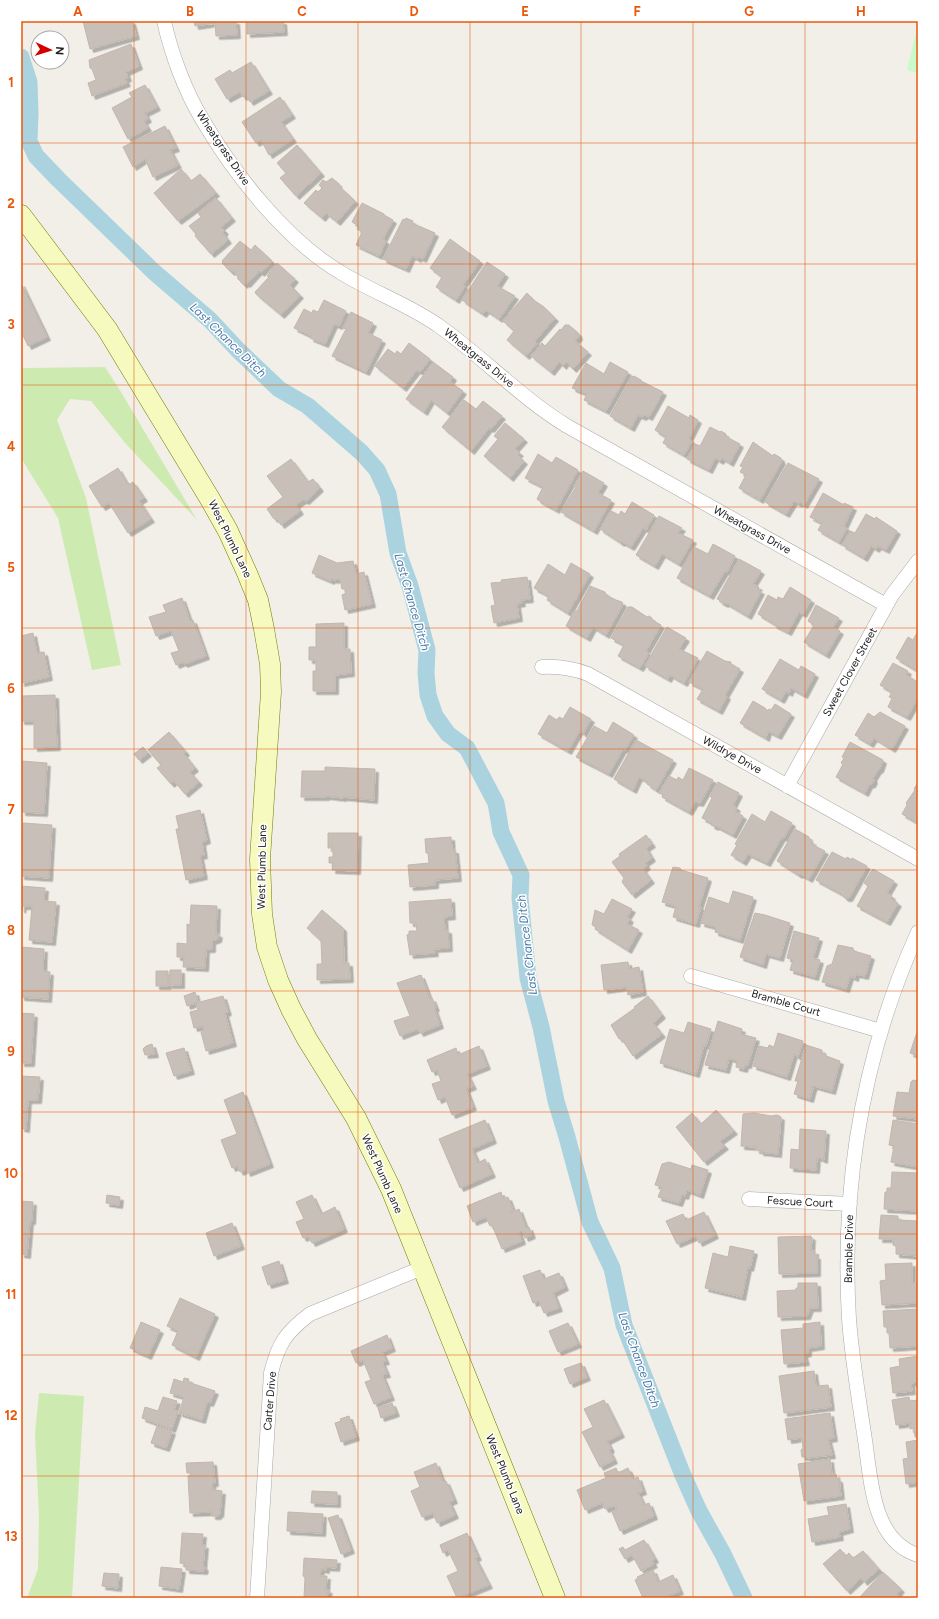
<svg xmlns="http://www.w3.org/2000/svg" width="939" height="1619" font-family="Figtree,sans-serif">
<defs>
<filter id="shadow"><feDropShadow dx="3.5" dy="3.5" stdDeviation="0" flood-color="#0004"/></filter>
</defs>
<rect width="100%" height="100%" fill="#f2efe9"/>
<!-- grass -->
<path fill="#cdebb0" d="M105,367L121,392L197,520L126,444L91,401L70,399L57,420L86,498L121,665L92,670L58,518L21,458V368Z
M39,1393L84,1396L72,1598H27L38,1569L39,1516L35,1434Z"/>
<!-- park -->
<path fill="#c8facc" d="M918,24V73L907,70Z"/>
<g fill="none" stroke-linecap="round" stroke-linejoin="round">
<!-- canal -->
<path stroke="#aad3df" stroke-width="17" d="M21,57L29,82L30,114L29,141L36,156L58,179L154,272L210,320L238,350L279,389L308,406L362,453L377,470L388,494L398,553L410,586L427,650L426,673L428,695L435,716L448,734L467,748L496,803L501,832L521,875L520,898L528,978L541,1027L556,1101L567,1137L590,1222L612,1268L624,1325L682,1473L699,1511L723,1554L744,1598"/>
</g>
<!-- building -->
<path fill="#c7bfb8" stroke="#c4b6ab" filter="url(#shadow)" d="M83,21H132L136,36L90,49Z
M194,21H236L237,35L216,36L215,23L195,26Z
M247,21H283L284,32L247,34Z
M131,44L139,66L126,72L128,78L125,79L127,83L92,96L88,83L96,80L92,69L90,68L89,60Z
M251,62L269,91L250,102L246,95L243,97L240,92L227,99L215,79L230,70L232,73Z
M145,85L157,107L145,113L148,119L144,121L148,128L128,139L112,108L132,97L129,93Z
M280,97L292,115L281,122L293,139L269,155L261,140L256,143L242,122Z
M165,126L176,148L170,150L178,165L153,177L145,159L133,167L123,147Z
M297,145L321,173L296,196L280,178L286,173L277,163Z
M181,169L191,181L200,174L216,193L178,221L154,193Z
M332,178L339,184L338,185L355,201L337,222L326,213L322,218L304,203L316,190L318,192L322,188L319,185L323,180L326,182Z
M216,198L232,218L221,227L225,231L223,233L228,240L211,254L195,236L196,234L189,226L201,217L198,213Z
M362,203L384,214V215L393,220L383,239L386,241L379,256L356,245L362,232L357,229L359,226L352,222Z
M406,218L413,221L412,223L435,233L423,259L419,257L418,259L412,256L406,269L383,259L403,219L405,220Z
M450,239L480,261L463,285L465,286L456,300L436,287L442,277L430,268Z
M240,241L251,250L255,245L272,261L261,273L259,271L247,284L245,283L244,285L237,278L239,277L232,271L231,272L222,263L223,262L222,261Z
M487,262L505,274L497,286L515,296L499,319L486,310L483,314L462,300Z
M277,263L295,279L290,285L300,295L281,315L256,294L255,292L269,277L267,276Z
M21,283L47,337L28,346L21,331Z
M527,293L532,298V299L544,307L555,318L535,341L537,343L526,356L507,340L514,331L503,321Z
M324,300L346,311L339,326L334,324L325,344L310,338L311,336L294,328L304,309L312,313L313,310L318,312Z
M351,312L373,323L368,333L382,340L366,372L332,356L346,329L343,328Z
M565,325H569L578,333L579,337L575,341L588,352L573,369L566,362L563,366L559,362L551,372L531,356L542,343L545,346L560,329L561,330Z
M409,343L430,359L420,372L417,370L403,388L375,366L388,349L395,354L397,351L401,354Z
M433,362L453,377L450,382L463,391L447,413L431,400L424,412L406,399Z
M610,362L628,372L606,411L584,400L587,394L572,388L586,363L604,374Z
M632,376L634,377V376L641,380V381L663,392L649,417L645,415L643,417L638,415L631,428L610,416Z
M464,400L476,409L483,401L502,416L491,429L489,428L471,451L442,427Z
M668,406L689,418L690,415L698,420L689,438L692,441L684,455L663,443L666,437L655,430Z
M505,423L524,439L515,449L520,453L517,455L524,461L510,478L484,456L498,439L494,436Z
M710,427L720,432L721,431L726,434L725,436L740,444L730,463L722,458L720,461L715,458L709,470L687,459L695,444L700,446Z
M753,442L773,456L774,454L781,458V460L782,461L760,500L739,488L746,475L740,472L743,467L740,466Z
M538,454L552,463L556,457L578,470L556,510L538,500L537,499L543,487L525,478Z
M291,459L308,482L313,479L320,488L306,501L303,500L296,505L300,511L281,525L276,518L274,519L267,509L283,497L267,476Z
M788,463L819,479L804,505L800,502L799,504L794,501L786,514L765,502Z
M118,468L128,485L133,482L144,498L139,501L151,519L128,533L109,503L102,507L89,486Z
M583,471L604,483L598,493L611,500L594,531L561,512L576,487L574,486Z
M823,493L844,505V503L853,507L844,526L847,528L839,542L818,530L822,523L810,517Z
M632,502L654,515L646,530L643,528L631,547L622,542L621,543L617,540L600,529L611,511L619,515L621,511L625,514Z
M866,514L875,519L876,517L897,531L886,550L878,546L876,549L871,546L864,558L842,545L850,531L855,533Z
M659,516L682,528L678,533L693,540L679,564L662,554L655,566L636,555Z
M713,544L735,556L727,572L725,571L710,596L677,578L694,547L708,554Z
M319,555L337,563L353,561L356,574L364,572L372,604L345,610L342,595L346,593L345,589H342L340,579L333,580L332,578L331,581L312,573Z
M739,559L761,571L753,584L759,587L757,589L761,591L748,616L726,603L725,604L719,601L720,600L717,599Z
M571,563L590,574L568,613L547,600L549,596L534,588L548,564L565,575Z
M527,577L530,599L521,600L522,603L517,604L519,618L494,623L491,606L495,605L491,583L502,582L501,580Z
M590,586L605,592L606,595L616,600L622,602L623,604L606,635L593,627L587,638L566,626L574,611H577Z
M790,587L811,600L803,614L799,612L788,632L774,625L773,623L758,614L768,595L777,600L778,597L783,599Z
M182,598L190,621L193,620L206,656L184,664L183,662L176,665L171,653L179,651L171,631L156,636L149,617L166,612L163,605Z
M816,605L839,618L833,627L840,631L826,655L804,642L814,625L808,621Z
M628,607H632L647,617L649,616L652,618V620L661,625L646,651L649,653L640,668L618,656L624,645L611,638Z
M344,623V649H350L351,673L335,675V691H313V671H316V660H309V647H316V624Z
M667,627L686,638L679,649L698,658L684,683L670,675L668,679L645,666Z
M918,631V671L896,658L908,637L913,640Z
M33,633L37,653L44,652L49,677L21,683V636Z
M707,651L725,661L731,662V664L740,669L725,695L727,696L719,711L697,699L703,689L689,682Z
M780,659L799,670L801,666L815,674L804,695L791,688L789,693L786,691L781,700L762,689Z
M893,663L908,671L906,675L918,682V701H916L907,717L888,707L892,698L889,697L892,692L880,685Z
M55,695L57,747L34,748V721H21V696Z
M753,701L765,708L768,711L769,709L771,710L775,704L791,714L778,736L768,731L766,738L740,723Z
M570,707L591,719L583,734L580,730L568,751L538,734L549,715L557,720L559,717L563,719Z
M880,712L905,726L892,749L874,738L870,744L855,735L868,713L874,717Z
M613,722L634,735L625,750L623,749L609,774L576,757L594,726L607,733Z
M169,732L186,752L184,754L195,768L190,772L199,782L185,794L174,781L171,784L157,768L161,765L148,750Z
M636,740L673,760L656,790L647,784L648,782L639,777L633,790L614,779Z
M850,742L883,760L880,769L878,770L873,778L874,780L872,784L869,785L865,793L836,777L843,764L841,763L844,758L842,757Z
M143,747L148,753L139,760L134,754Z
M22,761L47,763L44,813L22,812Z
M325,767L375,769L374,800L343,797V798L326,796V797H301L302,771H325Z
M689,768L713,780L700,803L695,802L689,812L662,797L663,795L659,793L669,776L677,780L678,777L683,780Z
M718,782L739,793L733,805L737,808L735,811L743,816L733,835L716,826L715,827L711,825L712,823L702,818L712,798L710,796Z
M917,784H918V823L902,814L907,805L906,803L915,790L914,789Z
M200,810L207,840L202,842L204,855L200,856L204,876L186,880L176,829H179L176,816Z
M771,811L792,823L784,838L782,837L767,863L748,854L743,862L731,855L737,845L735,844L752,814L765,822Z
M23,823L52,825L49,878L21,876Z
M795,829L809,837V840L813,842L811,844L825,851L809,879L800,874L799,875L777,861Z
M328,833H358L357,871L332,870L333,863H329V857H333V848H328Z
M646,835L652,844L646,848L652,858L645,863L647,866L643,869L651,880L632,895L622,882L624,878L612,862L620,856L619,854Z
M451,837L452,850H455L458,878L435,880V885L410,887L408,865L429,863L428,853H426L425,839Z
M832,852L846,859L847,857L852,860V858L867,866L849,898H845L840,893L816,880Z
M673,867L680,868L681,870L708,878L699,907H701L696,924L673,917L676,906L662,902Z
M873,869L894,881L887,893L892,896L891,899L898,903L887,922L857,906L868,886L864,883Z
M21,886L45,888L44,901L56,902L52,942L29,940L32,906H23L22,910L21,909Z
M733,891L753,897L740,940L715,932L716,927L701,923L709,897L729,904Z
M451,899L452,916L444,917L445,930H448L449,948L434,949L435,953L410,955L407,935L409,934V931H417L416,923H410L409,902Z
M612,899L632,909L627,917L630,919L627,924L639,930L628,950L595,929L596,927L592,925L595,910L604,914Z
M191,905L217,906L216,934H219L218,939L212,941V949H206L205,968L183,967L184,957H177V943L187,944V924L190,925Z
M322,910L343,928L344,963H349L350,979L317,980V964H322L321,941L307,928Z
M755,913L765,915L790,923L780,958L766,954L763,965L740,957Z
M794,931L819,938L813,958L820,960L815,977L790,970L793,960L787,958Z
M838,945L853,948L854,951L871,956L865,976L856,974L855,978L850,976L846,989L822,982L827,966L832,964Z
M21,947L44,949L43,971L50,972L48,999L21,997Z
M628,962L629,969L639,967L643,992L628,995L627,987L604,990L601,965Z
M170,970H181V985H169Z
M156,971H168V986H156Z
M421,975L430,999L432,998L436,1008H434L440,1025L420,1033L418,1029L400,1036L394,1021L410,1016L397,983Z
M195,992L198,1002L187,1006L184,996Z
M223,996L228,1012L225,1013L233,1043L206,1051L201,1032L204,1031L203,1026L194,1028L190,1012L198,1010L196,1003Z
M648,996L662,1015L653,1023L662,1034L633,1056L621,1038L619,1039L611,1025L635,1008L634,1007Z
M21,1013L34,1014L31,1063H21Z
M718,1021L742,1029L741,1034L756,1038L748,1065H745L744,1069L736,1067L737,1061L729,1058L726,1070L705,1065Z
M688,1022L711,1029L706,1046L704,1045L696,1074L660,1063L670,1029L684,1033Z
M918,1029V1056L910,1053Z
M778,1033L803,1041L798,1057L794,1054L787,1077L753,1066L759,1046L768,1048L769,1045L774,1047Z
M152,1044L155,1054L145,1055L143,1049L146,1046Z
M806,1045L822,1050V1053L826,1054V1056L840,1061L832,1091L814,1086L813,1088L811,1087L813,1088L810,1099L794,1094L798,1081H795Z
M479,1046L487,1066L467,1074L473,1086L466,1089L473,1107L452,1115L445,1097L438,1100L432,1084L441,1081L437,1070L432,1072L427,1060L456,1048L458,1055Z
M184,1048L191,1071L174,1076L166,1053Z
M21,1076L40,1077L38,1100H28L26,1129L21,1128Z
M913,1080L918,1081V1119L893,1116L897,1092L909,1093L911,1082Z
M243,1092L270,1164L247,1173L246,1169L240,1172L237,1166L232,1168L221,1140L237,1134L224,1100Z
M716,1110L734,1131L720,1141L725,1146L704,1162L676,1127L692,1113L701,1124Z
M754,1113L771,1116L777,1115L781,1117L778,1154L760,1152V1150H756V1147L741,1146L743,1114Z
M485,1120L493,1140L472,1149L478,1163L485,1159L492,1174L460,1188L439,1139Z
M893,1120L918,1124V1167L891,1162L894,1146L889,1145Z
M800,1129L826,1131L824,1160L817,1157L816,1170L790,1168L791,1149L799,1150Z
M669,1162L691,1169L692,1165L708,1170L700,1195L687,1190L685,1196L682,1195L679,1203L658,1197L662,1187L655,1185L662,1164Z
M892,1172L918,1173V1211L884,1209L885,1192H887V1188H891Z
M501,1192L503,1199L508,1197L513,1210L510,1211V1213L519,1209L526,1228L529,1227L532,1235L525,1238L522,1231L519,1232L522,1241L502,1249L492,1225L490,1226L486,1217L473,1222L467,1206Z
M107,1195L120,1197L119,1205L106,1203Z
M312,1195L321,1214L335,1207L344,1229L312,1243L308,1236L303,1238L296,1222L304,1219L296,1202Z
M21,1201L33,1202L32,1221H30L27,1255L21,1254Z
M704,1212L715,1235L699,1243L696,1236L677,1244L666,1221L683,1214L686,1220Z
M881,1215L898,1216V1220L918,1221V1256L896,1254V1246L893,1245V1239H879Z
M232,1223L241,1246L214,1256L206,1233Z
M811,1236L810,1237H812L811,1251H815V1256H817V1273L779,1274L778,1237Z
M730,1246L754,1251L750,1268L748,1267L742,1297L705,1288L713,1253L728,1257Z
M279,1261L285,1280L268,1285L262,1267Z
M912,1263V1283L918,1282V1303L882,1305L880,1281L886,1280L885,1264Z
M540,1270L544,1279L559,1273L565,1287L553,1293L559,1308L544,1313L539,1301L533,1303L523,1276Z
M798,1283H817L818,1308H810L807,1316L778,1317L777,1291L796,1290V1288H798Z
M180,1298L215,1314L196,1357L172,1345L178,1331L167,1326Z
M918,1309V1346L890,1348L889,1333H887V1327H884L883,1311Z
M141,1322L160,1330L148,1356L130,1348Z
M820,1322L821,1346L808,1348V1353L804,1354L806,1362L784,1364L781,1330L803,1328V1324Z
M568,1323L578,1344L558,1352L549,1331Z
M387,1335L392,1348L382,1352L386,1361L382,1362L387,1374L382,1375L391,1397L374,1404L365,1382L371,1380L363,1360L356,1363L351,1351Z
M918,1356V1382L911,1383L912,1391L893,1393L890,1368L900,1366L899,1359Z
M581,1363L587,1377L570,1384L564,1369Z
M814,1371L816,1386L828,1385L831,1407L784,1413L779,1376Z
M184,1378L189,1379L188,1382L215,1391L210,1403L207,1402L202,1420L179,1413L184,1397L170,1393L174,1379L183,1382Z
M163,1397L177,1401L174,1410L178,1411L172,1429L142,1418L145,1407L158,1411Z
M909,1397L910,1401L918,1400V1437H915L914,1428L910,1429V1423L896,1425L892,1400Z
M604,1400L621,1434L607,1441L611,1449L609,1450L614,1460L600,1467L582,1432L593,1427L584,1409Z
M392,1403L396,1413L381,1418L378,1408Z
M830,1413L834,1438L828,1439L832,1455L807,1458V1457H802L801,1450L803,1448L802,1438L788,1440L785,1419Z
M349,1416L356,1437L341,1442L335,1423L341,1421L340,1419Z
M157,1426L172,1431L166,1448L151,1443Z
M918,1440V1482L906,1484L903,1459L908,1458L906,1442Z
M830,1459L832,1475L836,1474L837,1479H839L841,1496L804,1501L798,1464Z
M213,1462L215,1483H212L213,1491L215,1490L222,1491L220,1514H218V1516H212V1512L190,1513L188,1476L192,1475L191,1473H187L186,1463Z
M436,1463L443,1482L446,1481L454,1500L449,1502L455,1515L437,1523L433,1513L422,1517L411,1491L420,1487L414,1472Z
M616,1468L618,1473L628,1468L633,1479L638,1477L643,1491L638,1493L644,1505L649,1503L654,1516L620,1531L612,1512L616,1510V1505L605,1509L602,1503L585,1510L577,1490L606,1478L604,1473Z
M312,1491L337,1492V1504L311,1503Z
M846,1504L850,1529L839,1532L840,1537L812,1542L808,1519L829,1515L827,1507Z
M288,1512L323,1514L322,1533L287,1531Z
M338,1515L351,1550L341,1554L328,1518Z
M182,1533L203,1534L202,1545H205L203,1567H205L204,1571L186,1570V1564L180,1563Z
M467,1533L478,1557L475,1558L489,1585L457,1598L447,1576L458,1571L448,1550L443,1553L440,1545Z
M644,1540L655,1559L652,1561L654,1564L641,1571L632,1555L625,1559L619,1549L623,1547L625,1550Z
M840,1549L846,1556L849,1553L853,1558L863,1551L879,1569L864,1582L861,1578L847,1591L823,1564Z
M304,1558L337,1560L336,1568L326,1567V1570L321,1569L320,1576H327L326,1590H329L326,1598H304L305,1577L303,1576Z
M161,1567L182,1569L179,1589L159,1586Z
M653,1570L658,1582L673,1575L680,1591L663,1598H643L635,1580L638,1578L637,1577Z
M883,1572L901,1589L897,1594L901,1598H859Z
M104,1573L119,1574L118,1588L102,1586Z"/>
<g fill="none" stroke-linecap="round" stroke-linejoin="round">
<!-- minor casing -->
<g stroke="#a9a9a9" stroke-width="15">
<path id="minor" d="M164,21C171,53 185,91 202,119C234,174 286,240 340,272C372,292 408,304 439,326C483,357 521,398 567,426L886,605
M542,667C559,666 572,668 588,674L918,859
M787,786L892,595L918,561
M918,932C862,1056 841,1184 849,1319C852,1360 859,1400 865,1440C871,1479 872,1541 918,1555
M691,976L881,1031
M749,1199L850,1204
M257,1598L271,1373C278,1344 286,1332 310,1314L422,1268"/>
</g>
<!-- secondary casing -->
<g stroke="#707d05" stroke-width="21">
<path id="secondary" d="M21,215L107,329L210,499L228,531L247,573L258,600L264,629L270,664L271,692L260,859L262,914L267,947L278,980L291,1009L307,1039L356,1118L391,1189L555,1598"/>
</g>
<!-- minor -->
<use href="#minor" stroke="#fff" stroke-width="14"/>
<!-- secondary -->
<use href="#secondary" stroke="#f7fabf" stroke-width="20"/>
</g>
<!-- grid -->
<path fill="none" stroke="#e8590c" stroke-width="1" stroke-opacity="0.55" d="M134,21V1598M246,21V1598M358,21V1598M470,21V1598M581,21V1598M693,21V1598M805,21V1598M21,143H918M21,264H918M21,385H918M21,507H918M21,628H918M21,749H918M21,870H918M21,991H918M21,1112H918M21,1234H918M21,1355H918M21,1476H918"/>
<g text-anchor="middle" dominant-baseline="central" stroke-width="3" stroke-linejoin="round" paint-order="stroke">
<!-- street labels -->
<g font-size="11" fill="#222" stroke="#fff">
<text transform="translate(223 148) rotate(56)">Wheatgrass Drive</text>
<text transform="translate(479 358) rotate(39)">Wheatgrass Drive</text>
<text transform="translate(752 530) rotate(29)">Wheatgrass Drive</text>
<text transform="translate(230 539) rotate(64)">West Plumb Lane</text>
<text transform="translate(850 672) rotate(-61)">Sweet Clover Street</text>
<text transform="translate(732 755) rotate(29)">Wildrye Drive</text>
<text transform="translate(262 867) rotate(-89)">West Plumb Lane</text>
<text transform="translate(786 1003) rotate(16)">Bramble Court</text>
<text transform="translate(382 1174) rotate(66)">West Plumb Lane</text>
<text transform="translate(800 1202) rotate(3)">Fescue Court</text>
<text transform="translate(849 1249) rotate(-89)">Bramble Drive</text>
<text transform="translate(270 1401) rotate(-85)">Carter Drive</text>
<text transform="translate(505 1474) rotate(68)">West Plumb Lane</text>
</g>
<!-- water labels -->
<g font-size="12" font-style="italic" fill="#4a7aab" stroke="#fff">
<text transform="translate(228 340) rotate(44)">Last Chance Ditch</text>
<text transform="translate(412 602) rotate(74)">Last Chance Ditch</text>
<text transform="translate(527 945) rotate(-97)">Last Chance Ditch</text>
<text transform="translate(639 1360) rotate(70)">Last Chance Ditch</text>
</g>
</g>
<!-- border -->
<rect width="939" height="1619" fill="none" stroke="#ffffff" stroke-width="44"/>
<!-- north arrow -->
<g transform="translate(50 50) rotate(94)"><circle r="19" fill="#ffffff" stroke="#a7a7a7"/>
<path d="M0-3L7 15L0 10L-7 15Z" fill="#d40000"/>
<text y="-6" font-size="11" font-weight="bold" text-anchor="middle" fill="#222222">N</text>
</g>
<rect x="22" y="22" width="895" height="1575" fill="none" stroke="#e8590c" stroke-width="1.5"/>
<g font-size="13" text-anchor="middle" font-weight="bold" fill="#e8590c">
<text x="78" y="16">A</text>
<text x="190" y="16">B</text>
<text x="302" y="16">C</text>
<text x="414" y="16">D</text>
<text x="525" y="16">E</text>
<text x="637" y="16">F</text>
<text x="749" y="16">G</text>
<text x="861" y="16">H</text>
<text x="11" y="87">1</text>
<text x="11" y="208">2</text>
<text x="11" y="329">3</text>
<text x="11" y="451">4</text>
<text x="11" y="572">5</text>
<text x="11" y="693">6</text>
<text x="11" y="814">7</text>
<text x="11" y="935">8</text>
<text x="11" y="1056">9</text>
<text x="11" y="1178">10</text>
<text x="11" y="1299">11</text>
<text x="11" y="1420">12</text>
<text x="11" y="1541">13</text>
</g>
</svg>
